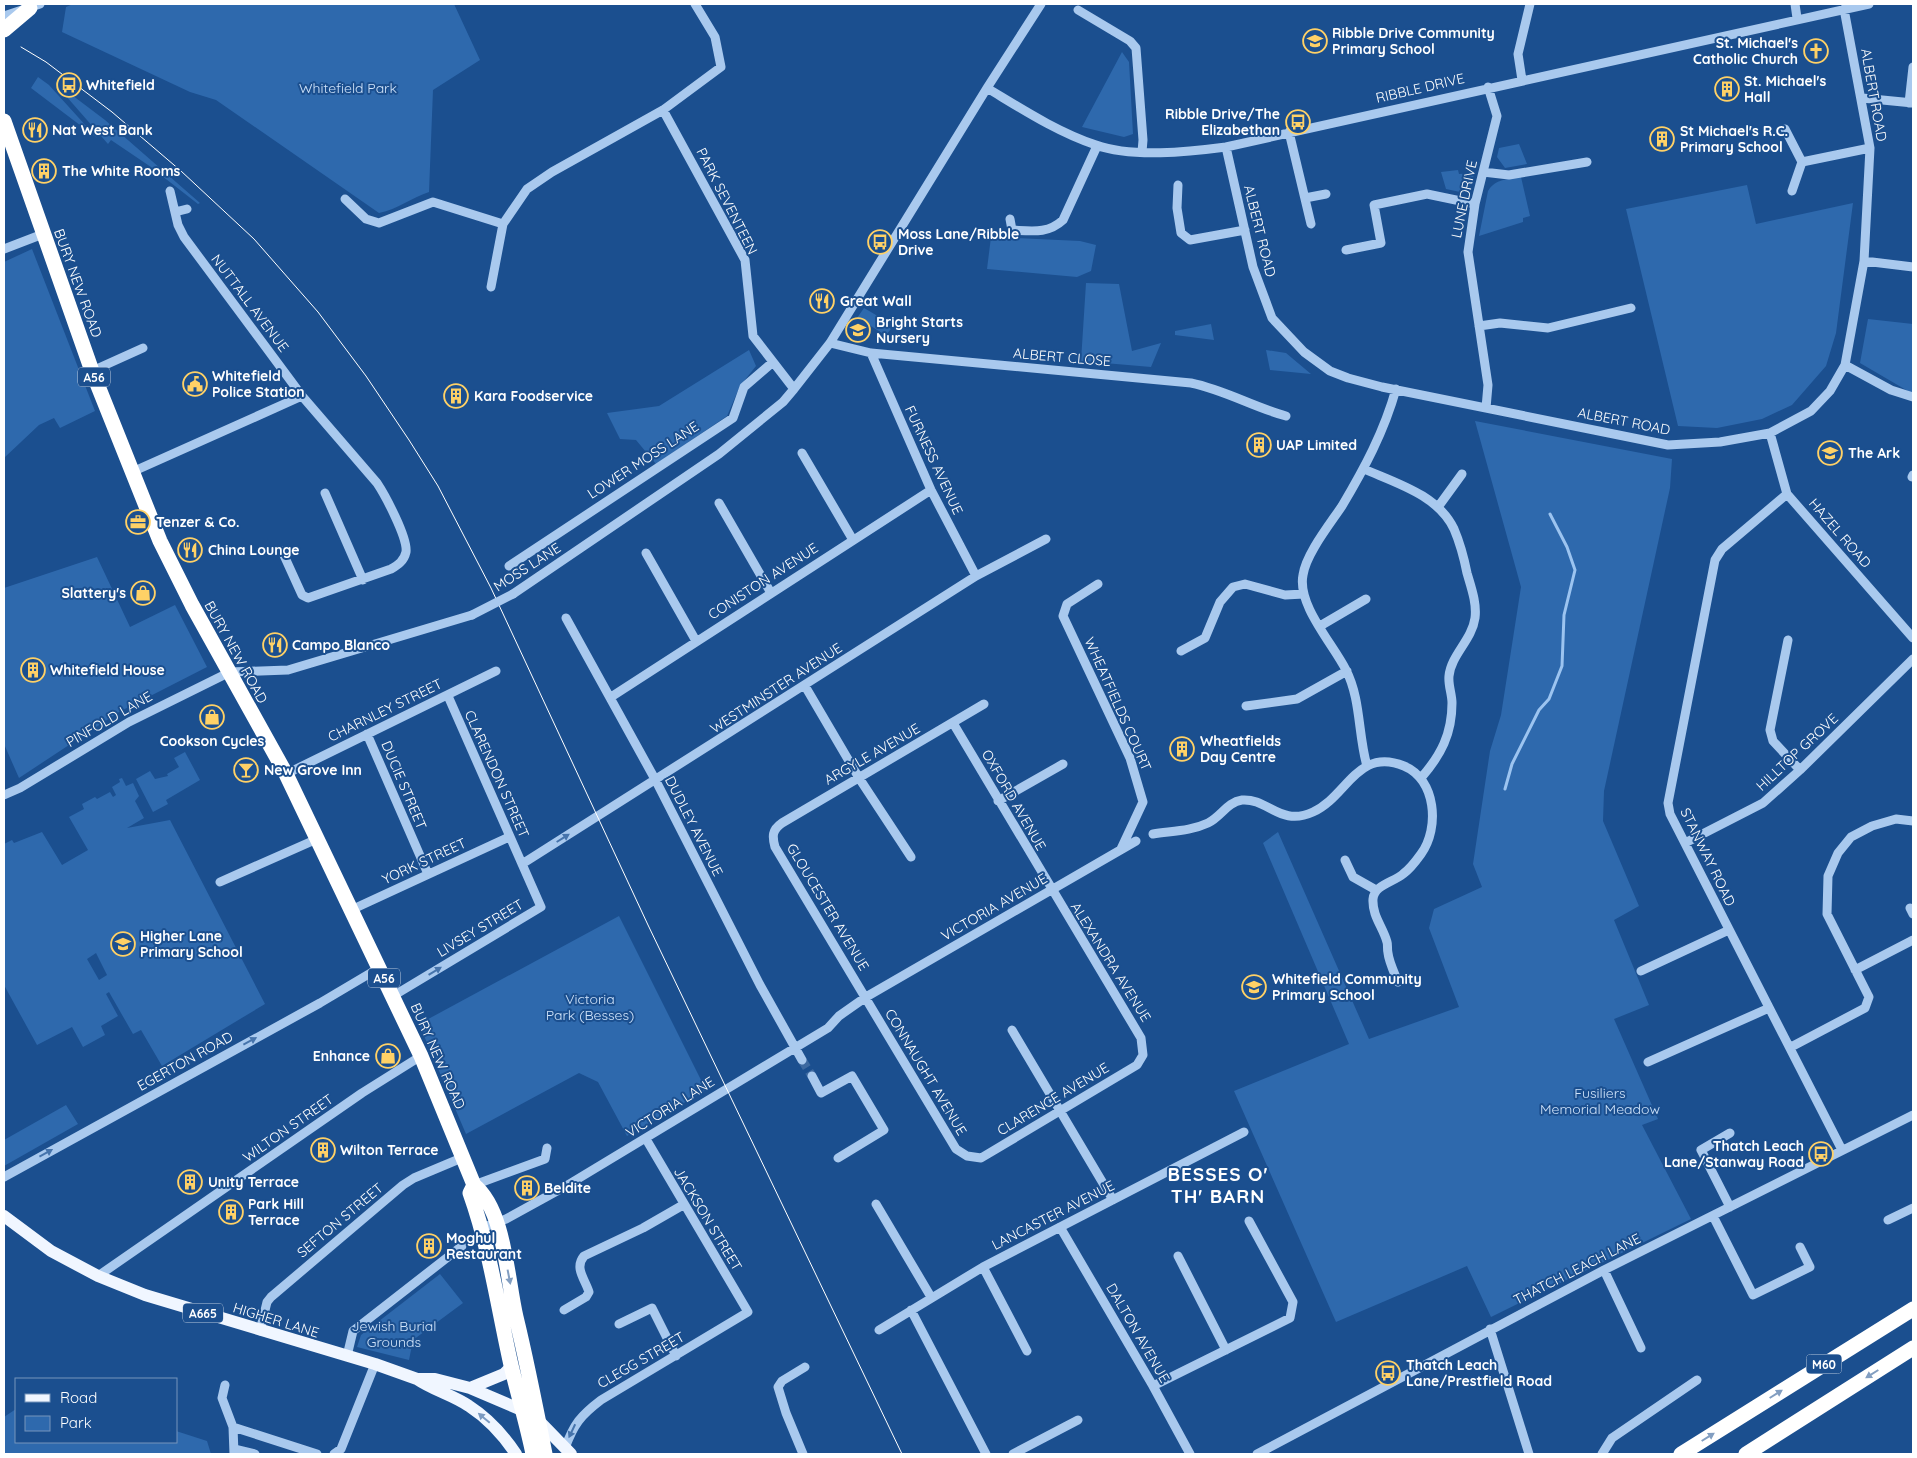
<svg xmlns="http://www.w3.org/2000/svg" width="1917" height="1458" font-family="Quicksand,sans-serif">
<rect width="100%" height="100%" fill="#1b4f8f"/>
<!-- green -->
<path fill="#2e69ad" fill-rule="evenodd" d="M73,4H454L480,60L433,90L429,192C411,198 398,209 379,213L216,100L190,92L62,32L66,7Z
M1122,52L1129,62L1133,134L1124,137L1082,127Z
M38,77L49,85L97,138L31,88Z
M60,86L105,120L200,203L198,204L148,165L111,140L108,144L59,88Z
M1519,144L1527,164L1505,168L1497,157L1499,148Z
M1458,170L1459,174L1474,173L1472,184L1460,192L1446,189L1441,172Z
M1521,177L1530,216L1523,218V222L1479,236L1488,191C1495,179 1508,179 1521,177Z
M1747,185L1756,224L1853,203L1836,333L1826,366L1792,405L1762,419L1717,428L1678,426L1626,209Z
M991,237L1080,241L1096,245L1091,271L1077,277L987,269Z
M32,249L95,411L60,428L54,418L39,425L4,458V262Z
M1086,283L1119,284L1132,351L1161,343L1151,367L1081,361Z
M864,308L888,322L886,326L891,329L884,337L881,335L882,333L866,323L865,327L855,321Z
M1868,319L1913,324V394L1860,363Z
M1211,324L1214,340L1175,335V331Z
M749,350L756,366L740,386L727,416L656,464L636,440L620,439L607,413L659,406Z
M1266,350L1286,353L1311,374L1270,370Z
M1475,421L1672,459L1670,488L1604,791L1603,821L1639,906L1614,920L1649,1005L1614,1019L1658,1119L1642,1125L1691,1219L1491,1317L1467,1266L1336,1322L1234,1091L1349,1044L1263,843L1278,832L1369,1039L1459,1007L1429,928L1434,909L1482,887L1473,864L1490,751L1501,715L1521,587Z
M97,557L130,627L175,605L207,667L119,712L19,778L4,744V588Z
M185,752L200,780L166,800L168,804L153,812L136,779L150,771L155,779L168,776L167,774L179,767L174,758Z
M122,778L126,786L133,783L139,796L135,801L144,818L127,828L170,820L265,1004L162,1066L141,1030L133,1034L109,992L106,994L118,1016L101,1026L105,1035L83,1047L72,1027L37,1045L4,985V844L12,840L14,843L42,832L62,865L88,850L69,817L84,809L82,804L95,797L97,799L110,792L113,797L116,795L112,787L120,782L119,779ZM96,953L107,975L99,980L87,959Z
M619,916L706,1090L627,1136L598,1082L579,1073L466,1134L419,1024Z
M66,1105L78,1124L4,1166V1140Z
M440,1274L463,1303L413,1340L409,1360L357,1347L361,1335Z
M16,1409V1442H176V1431L207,1441L211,1454H4V1417Z"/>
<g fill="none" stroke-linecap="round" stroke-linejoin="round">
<!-- stream -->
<path stroke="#9cc4f0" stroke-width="3" d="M1505,789L1512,764L1539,710L1549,699L1562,666L1564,615L1575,570L1567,547L1550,514"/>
<!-- minor-tunnel -->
<path stroke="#3d69a0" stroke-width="9" stroke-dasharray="9 4.5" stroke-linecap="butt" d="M802,1060L812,1076"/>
<!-- minor -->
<path stroke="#a9c9ee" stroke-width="9" d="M1795,4L1797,18
M1078,10L1130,41L1136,48L1143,140L1142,152
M4,16L40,4
M1522,80L1518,54L1530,4
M987,88C1022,109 1057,132 1096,145C1132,158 1188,152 1226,147L1869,4
M1862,98L1913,103
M1909,103L1913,67
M663,110L745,260L753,336L794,389L830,343L987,88L1041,4
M1785,129L1802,162L1792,191
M1289,132L1311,224
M1226,147L1253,267L1272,318L1304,352L1330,371L1348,378L1382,387L1668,445L1720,442L1770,433L1811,411L1830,391L1845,365L1864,261L1870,148L1844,9
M1802,162L1870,148
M1483,172L1509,175L1587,162
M1178,185L1177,208L1181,233L1190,240L1245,230
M170,191L178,225L184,237L302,396L377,483C385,495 408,538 406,552C404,561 398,565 391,569L308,598L302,595L282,551
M1305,198L1326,194
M345,199L366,219L379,223L433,202L503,224
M175,212L187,209
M1010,219L1012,230C1032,231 1048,234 1063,220L1097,146
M4,249L43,234
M1346,250L1381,243L1374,205L1427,194L1475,204
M1864,261L1913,267
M491,287L503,224L527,189L552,172L663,110L721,67L715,37L695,4
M1479,326L1500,323L1548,328L1631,308
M830,343L871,353L1191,383C1225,390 1253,407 1286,416
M871,353L931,490L976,576
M1845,365L1891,390L1913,397
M92,371L143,348
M1486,408L1488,385L1468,252L1475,204L1497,116L1488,87
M1770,433L1787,494L1913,638
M802,453L853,540
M1364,469C1396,483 1438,495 1454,529C1460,543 1464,558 1467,573C1471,587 1477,603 1475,618C1472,640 1451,655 1449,676C1448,685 1452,694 1452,703C1452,734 1441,755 1421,778
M132,472L302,396
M1912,477L1913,475
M325,493L363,580
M1787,494L1722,549L1715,560L1668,803L1670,814L1842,1150
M719,503L771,593
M1438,507L1462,474
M646,553L696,641
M509,566L733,418L744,387L773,362
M1098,584L1067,604L1063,616L1130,758L1143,802L1121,849
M513,594L719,454L783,402L794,389
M566,618L656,781L760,985L802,1060
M1320,626L1366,599
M1788,640L1770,730L1773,741L1800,770
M1181,651L1205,638L1220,602L1233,587L1245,584L1285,595L1304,594
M805,686L859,778L911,857
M611,697L931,490
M1246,706L1297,699L1347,671
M953,723L1141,1038L1143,1055L1137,1065L981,1158L967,1156L956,1149L775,847C772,836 772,830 782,823L984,704
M367,734L428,874
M1367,766C1358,735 1361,699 1346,670C1333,644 1297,605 1303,575C1306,554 1330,524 1342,506C1364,469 1384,432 1396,389
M286,774L496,671
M4,795L20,788L129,722L230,672L288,670L472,615
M998,801L1063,764
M1153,834C1172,831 1191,831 1208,823C1221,817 1227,802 1242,800C1268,798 1280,827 1313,812C1347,797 1357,747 1404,766C1436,779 1440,828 1421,854C1416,861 1410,869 1403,874C1394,882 1374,885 1373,899C1372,916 1383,927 1387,942C1388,945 1387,949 1388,953C1389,962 1394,972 1398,982
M1685,843L1763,803L1800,770L1913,659
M1345,860L1353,877L1376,890
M522,864L976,576L1046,539
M220,882L317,839
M1910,908L1913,914
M351,910L509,837
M1855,970L1913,940
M1641,971L1729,930
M393,996L541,907L448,696
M1012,1030L1113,1200
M1791,1047L1865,1008L1869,997L1827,914L1828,876L1838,853L1851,837L1872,826L1896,819L1913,821
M1648,1062L1769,1008
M812,1076L821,1093L852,1076L884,1130L838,1158
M1730,1133L1701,1150L1730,1207
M4,1177L320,1003L379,968
M474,1185L545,1159L547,1148
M876,1204L931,1297
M1713,1216L1753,1295L1810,1267L1800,1247
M1888,1220L1913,1208
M1060,1227L1153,1386L1190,1454
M482,1228L506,1219L566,1186L828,1028L839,1016L866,997L1136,841
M1178,1256L1226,1350
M983,1267L1027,1351
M1604,1270L1641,1348
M98,1276L362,1093L421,1056
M564,1310L586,1297L589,1292C585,1279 574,1268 584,1256L643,1228L683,1205
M911,1310L986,1454
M619,1324L652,1308L676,1356
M1490,1329L1529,1454
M879,1330L983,1267L1244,1132
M260,1331L267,1302L271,1297L403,1185L414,1178L464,1157
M347,1356L353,1331L462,1246
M225,1385L222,1398L233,1427L317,1454
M1153,1386L1290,1318L1293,1302L1249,1221
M233,1427L234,1454
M565,1448C574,1424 580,1416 601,1400L748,1312L646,1139
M235,1449L255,1454
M334,1454L341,1449L375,1364
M803,1454L786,1413L778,1387L782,1381L805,1367
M1013,1454L1078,1420
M1257,1454L1604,1270L1913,1115
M1602,1454L1612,1438L1697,1380"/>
<!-- major -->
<path stroke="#f0f6ff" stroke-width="12" d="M4,1216L51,1251L98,1276L145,1295L375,1364L417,1379H435L470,1388L524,1411L538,1420L571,1454
M417,1379C433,1390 453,1395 469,1406C489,1419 504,1436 516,1454
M470,1388L504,1374L512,1366"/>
<!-- highway -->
<path stroke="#fff" stroke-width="15" d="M4,30L30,8
M4,121L92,371L160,541L192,605L286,774L421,1056L474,1185C505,1210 507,1279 516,1317C527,1362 536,1408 545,1454
M474,1185L470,1193C490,1249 498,1307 511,1365C518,1395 527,1424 533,1454
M1681,1454L1913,1309
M1746,1454L1913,1348"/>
<!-- tram -->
<path stroke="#fff" stroke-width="1" d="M21,47L46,62L112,112L181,171L254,239L318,312L366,376L409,440L438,486L491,588L648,925L902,1454"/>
<!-- minor-bridge -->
<path stroke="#a9c9ee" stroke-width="9" d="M472,615L513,594"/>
</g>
<!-- one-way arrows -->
<defs><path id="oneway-solid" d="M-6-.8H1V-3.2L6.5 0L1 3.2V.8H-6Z" transform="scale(1.25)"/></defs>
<g fill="#4674ac">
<use href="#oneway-solid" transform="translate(563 838) rotate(-32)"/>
<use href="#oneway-solid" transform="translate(435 971) rotate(-31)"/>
<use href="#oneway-solid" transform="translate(250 1041) rotate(-28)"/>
<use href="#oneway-solid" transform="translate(46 1153) rotate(-29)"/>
<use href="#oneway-solid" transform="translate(572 1431) rotate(115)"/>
</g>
<g fill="#829ec1">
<use href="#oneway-solid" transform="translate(509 1277) rotate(79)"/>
<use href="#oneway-solid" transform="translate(1872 1374) rotate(148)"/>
<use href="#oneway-solid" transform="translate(1776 1394) rotate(-32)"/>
<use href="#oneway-solid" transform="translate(1708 1437) rotate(-32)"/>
</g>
<use fill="#7b9ac1" href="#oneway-solid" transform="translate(484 1418) rotate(-140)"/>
<!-- icons -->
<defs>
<g id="school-ring" transform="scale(1.25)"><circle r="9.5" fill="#1b4f8f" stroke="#ffd166" stroke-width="1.5"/><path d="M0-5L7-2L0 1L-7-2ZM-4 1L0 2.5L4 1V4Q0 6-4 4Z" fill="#ffd166"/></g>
<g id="church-ring" transform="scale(1.25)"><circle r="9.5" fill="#1b4f8f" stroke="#ffd166" stroke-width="1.5"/><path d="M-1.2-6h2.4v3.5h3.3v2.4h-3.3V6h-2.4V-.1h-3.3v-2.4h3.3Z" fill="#ffd166"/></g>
<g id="bus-ring" transform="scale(1.25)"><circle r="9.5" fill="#1b4f8f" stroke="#ffd166" stroke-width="1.5"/><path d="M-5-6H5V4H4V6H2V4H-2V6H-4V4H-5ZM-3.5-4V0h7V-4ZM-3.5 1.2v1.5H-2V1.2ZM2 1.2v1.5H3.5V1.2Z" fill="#ffd166"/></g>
<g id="building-ring" transform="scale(1.25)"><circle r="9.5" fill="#1b4f8f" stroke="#ffd166" stroke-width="1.5"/><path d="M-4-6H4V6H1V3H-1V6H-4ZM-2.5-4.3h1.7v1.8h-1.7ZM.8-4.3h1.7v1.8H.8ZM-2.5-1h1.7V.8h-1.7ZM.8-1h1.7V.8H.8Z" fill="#ffd166"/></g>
<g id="restaurant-ring" transform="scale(1.25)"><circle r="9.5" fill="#1b4f8f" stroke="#ffd166" stroke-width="1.5"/><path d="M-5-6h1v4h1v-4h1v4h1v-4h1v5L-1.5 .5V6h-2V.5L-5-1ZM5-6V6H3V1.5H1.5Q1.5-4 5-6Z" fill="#ffd166"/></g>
<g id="civic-ring" transform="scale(1.25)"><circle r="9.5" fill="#1b4f8f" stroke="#ffd166" stroke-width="1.5"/><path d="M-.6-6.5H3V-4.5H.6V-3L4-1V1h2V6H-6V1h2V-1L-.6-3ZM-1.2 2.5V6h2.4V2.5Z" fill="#ffd166"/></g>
<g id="office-ring" transform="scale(1.25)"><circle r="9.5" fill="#1b4f8f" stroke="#ffd166" stroke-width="1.5"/><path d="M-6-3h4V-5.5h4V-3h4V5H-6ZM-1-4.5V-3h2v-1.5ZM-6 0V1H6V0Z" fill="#ffd166"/></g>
<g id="shop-ring" transform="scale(1.25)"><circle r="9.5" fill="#1b4f8f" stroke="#ffd166" stroke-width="1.5"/><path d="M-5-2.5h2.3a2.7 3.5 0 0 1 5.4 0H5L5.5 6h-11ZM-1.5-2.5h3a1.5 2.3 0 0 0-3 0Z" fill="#ffd166"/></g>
<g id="bar-ring" transform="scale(1.25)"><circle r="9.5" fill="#1b4f8f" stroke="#ffd166" stroke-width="1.5"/><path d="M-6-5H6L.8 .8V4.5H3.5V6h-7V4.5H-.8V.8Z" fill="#ffd166"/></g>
</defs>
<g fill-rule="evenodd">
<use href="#school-ring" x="1315" y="41"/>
<use href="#church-ring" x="1816" y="51"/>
<use href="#bus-ring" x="69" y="85"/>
<use href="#building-ring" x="1727" y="89"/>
<use href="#bus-ring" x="1298" y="122"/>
<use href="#restaurant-ring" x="35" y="130"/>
<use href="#building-ring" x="1662" y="139"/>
<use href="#building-ring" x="44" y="171"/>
<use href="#bus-ring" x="880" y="242"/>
<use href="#restaurant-ring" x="822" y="301"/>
<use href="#school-ring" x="858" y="330"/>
<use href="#civic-ring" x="195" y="384"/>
<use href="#building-ring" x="456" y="396"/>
<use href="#building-ring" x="1259" y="445"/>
<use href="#school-ring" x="1830" y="453"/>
<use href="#office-ring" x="138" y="522"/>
<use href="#restaurant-ring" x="190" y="550"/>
<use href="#shop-ring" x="143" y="593"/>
<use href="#restaurant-ring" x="275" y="645"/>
<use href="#building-ring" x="33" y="670"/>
<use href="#shop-ring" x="212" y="717"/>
<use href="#building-ring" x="1182" y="749"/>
<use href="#bar-ring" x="246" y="770"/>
<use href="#school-ring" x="123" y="944"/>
<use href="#school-ring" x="1254" y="987"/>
<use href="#shop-ring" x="388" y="1056"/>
<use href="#building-ring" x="323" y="1150"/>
<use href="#bus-ring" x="1821" y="1154"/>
<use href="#building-ring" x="190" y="1182"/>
<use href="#building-ring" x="527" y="1188"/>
<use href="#building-ring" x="231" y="1212"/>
<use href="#building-ring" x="429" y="1246"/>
<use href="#bus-ring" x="1388" y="1373"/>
</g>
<g text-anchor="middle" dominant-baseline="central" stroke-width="4" stroke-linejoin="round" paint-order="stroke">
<!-- shield labels -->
<g fill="#1b4f8f" stroke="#bbcadd" stroke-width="1">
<rect x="78" y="367.5" width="32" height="19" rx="4"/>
<rect x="368" y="968.5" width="32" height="19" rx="4"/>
<rect x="183" y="1303.5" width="40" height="19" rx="4"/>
<rect x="1806.5" y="1354.5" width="35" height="19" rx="4"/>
</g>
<g font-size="12" font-weight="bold" fill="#fff">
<text x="94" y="377">A56</text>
<text x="384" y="978">A56</text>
<text x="203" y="1313">A665</text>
<text x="1824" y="1364">M60</text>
</g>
<!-- poi labels -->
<g font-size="14" font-weight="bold" fill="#fff" stroke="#1b4f8f" text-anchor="start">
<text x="1332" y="33">Ribble Drive Community<tspan x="1332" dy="16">Primary School</tspan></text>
<text x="1798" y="43" text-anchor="end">St. Michael's<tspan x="1798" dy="16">Catholic Church</tspan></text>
<text x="1744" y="81">St. Michael's<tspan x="1744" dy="16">Hall</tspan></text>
<text x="86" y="85">Whitefield</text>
<text x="1280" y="114" text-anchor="end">Ribble Drive/The<tspan x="1280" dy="16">Elizabethan</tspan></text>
<text x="52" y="130">Nat West Bank</text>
<text x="1680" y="131">St Michael's R.C.<tspan x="1680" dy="16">Primary School</tspan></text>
<text x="62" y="171">The White Rooms</text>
<text x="898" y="234">Moss Lane/Ribble<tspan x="898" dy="16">Drive</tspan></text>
<text x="840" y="301">Great Wall</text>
<text x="876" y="322">Bright Starts<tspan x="876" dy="16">Nursery</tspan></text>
<text x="212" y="376">Whitefield<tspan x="212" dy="16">Police Station</tspan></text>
<text x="474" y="396">Kara Foodservice</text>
<text x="1276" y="445">UAP Limited</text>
<text x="1848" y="453">The Ark</text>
<text x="156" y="522">Tenzer &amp; Co.</text>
<text x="208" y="550">China Lounge</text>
<text x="126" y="593" text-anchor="end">Slattery's</text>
<text x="292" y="645">Campo Blanco</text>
<text x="50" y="670">Whitefield House</text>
<text x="212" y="741" text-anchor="middle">Cookson Cycles</text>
<text x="1200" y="741">Wheatfields<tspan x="1200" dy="16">Day Centre</tspan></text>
<text x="264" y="770">New Grove Inn</text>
<text x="140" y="936">Higher Lane<tspan x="140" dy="16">Primary School</tspan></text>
<text x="1272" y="979">Whitefield Community<tspan x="1272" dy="16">Primary School</tspan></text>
<text x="370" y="1056" text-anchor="end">Enhance</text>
<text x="1804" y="1146" text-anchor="end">Thatch Leach<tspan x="1804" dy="16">Lane/Stanway Road</tspan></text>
<text x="340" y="1150">Wilton Terrace</text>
<text x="208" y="1182">Unity Terrace</text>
<text x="544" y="1188">Beldite</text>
<text x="248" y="1204">Park Hill<tspan x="248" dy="16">Terrace</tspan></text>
<text x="446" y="1238">Moghul<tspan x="446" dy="16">Restaurant</tspan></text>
<text x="1406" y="1365">Thatch Leach<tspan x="1406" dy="16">Lane/Prestfield Road</tspan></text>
</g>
<!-- park labels -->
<g font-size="14" fill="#cfe3fa" stroke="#1b4f8f">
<text x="348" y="88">Whitefield Park</text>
<text x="590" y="999">Victoria<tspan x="590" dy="16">Park (Besses)</tspan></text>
<text x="1600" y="1093">Fusiliers<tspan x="1600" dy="16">Memorial Meadow</tspan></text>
<text x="394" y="1326">Jewish Burial<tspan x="394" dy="16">Grounds</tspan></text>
</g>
<!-- street labels -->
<g font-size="14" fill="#fff" stroke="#1b4f8f">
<text transform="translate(1420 88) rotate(-13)">RIBBLE DRIVE</text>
<text transform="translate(1874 95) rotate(80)">ALBERT ROAD</text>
<text transform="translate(1464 199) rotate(-78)">LUNE DRIVE</text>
<text transform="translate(727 201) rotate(63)">PARK SEVENTEEN</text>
<text transform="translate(1260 231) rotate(76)">ALBERT ROAD</text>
<text transform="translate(78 283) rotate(70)">BURY NEW ROAD</text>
<text transform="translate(250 303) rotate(53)">NUTTALL AVENUE</text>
<text transform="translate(1062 357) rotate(5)">ALBERT CLOSE</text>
<text transform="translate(1624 421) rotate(11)">ALBERT ROAD</text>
<text transform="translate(643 460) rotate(-33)">LOWER MOSS LANE</text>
<text transform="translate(934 460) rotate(65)">FURNESS AVENUE</text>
<text transform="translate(1840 533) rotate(49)">HAZEL ROAD</text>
<text transform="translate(527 567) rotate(-33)">MOSS LANE</text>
<text transform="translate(763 581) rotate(-33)">CONISTON AVENUE</text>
<text transform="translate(236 652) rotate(61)">BURY NEW ROAD</text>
<text transform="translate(776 688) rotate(-33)">WESTMINSTER AVENUE</text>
<text transform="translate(1118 704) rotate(66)">WHEATFIELDS COURT</text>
<text transform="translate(385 710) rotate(-26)">CHARNLEY STREET</text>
<text transform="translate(109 719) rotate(-30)">PINFOLD LANE</text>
<text transform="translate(1797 752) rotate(-43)">HILLTOP GROVE</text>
<text transform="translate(872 754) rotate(-30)">ARGYLE AVENUE</text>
<text transform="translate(497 774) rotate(66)">CLARENDON STREET</text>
<text transform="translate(404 785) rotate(67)">DUCIE STREET</text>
<text transform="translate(1014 800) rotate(60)">OXFORD AVENUE</text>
<text transform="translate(694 826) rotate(63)">DUDLEY AVENUE</text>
<text transform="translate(1708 857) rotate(64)">STANWAY ROAD</text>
<text transform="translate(424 861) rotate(-25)">YORK STREET</text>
<text transform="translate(828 907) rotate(59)">GLOUCESTER AVENUE</text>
<text transform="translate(994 907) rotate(-30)">VICTORIA AVENUE</text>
<text transform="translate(480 928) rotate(-31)">LIVSEY STREET</text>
<text transform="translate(1111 962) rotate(58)">ALEXANDRA AVENUE</text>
<text transform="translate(438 1056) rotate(66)">BURY NEW ROAD</text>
<text transform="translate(185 1061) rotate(-29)">EGERTON ROAD</text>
<text transform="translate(926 1072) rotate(59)">CONNAUGHT AVENUE</text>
<text transform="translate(1053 1099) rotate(-31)">CLARENCE AVENUE</text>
<text transform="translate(670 1107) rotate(-32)">VICTORIA LANE</text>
<text transform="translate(288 1128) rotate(-35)">WILTON STREET</text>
<text transform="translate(1053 1215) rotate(-27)">LANCASTER AVENUE</text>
<text transform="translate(708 1219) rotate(59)">JACKSON STREET</text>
<text transform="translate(340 1220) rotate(-40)">SEFTON STREET</text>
<text transform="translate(1577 1269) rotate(-27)">THATCH LEACH LANE</text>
<text transform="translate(276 1320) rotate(17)">HIGHER LANE</text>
<text transform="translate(1138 1333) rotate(60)">DALTON AVENUE</text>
<text transform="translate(641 1360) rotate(-30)">CLEGG STREET</text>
</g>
<!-- district labels -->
<g font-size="19" font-weight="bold" letter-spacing="1" fill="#fff" stroke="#1b4f8f">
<text x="1218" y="1174">BESSES O'<tspan x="1218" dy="22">TH' BARN</tspan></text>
</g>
</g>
<!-- border -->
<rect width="1917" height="1458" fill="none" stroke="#ffffff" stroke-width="10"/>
<!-- legend -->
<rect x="15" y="1378" width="162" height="65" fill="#1b4f8f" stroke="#7695bc"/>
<rect x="25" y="1394" width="25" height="8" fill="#f0f6ff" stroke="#7695bc"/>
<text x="60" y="1403" font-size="15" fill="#ffffff">Road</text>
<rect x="25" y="1416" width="25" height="15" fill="#2e69ad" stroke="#7695bc"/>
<text x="60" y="1428" font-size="15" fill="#ffffff">Park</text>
</svg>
